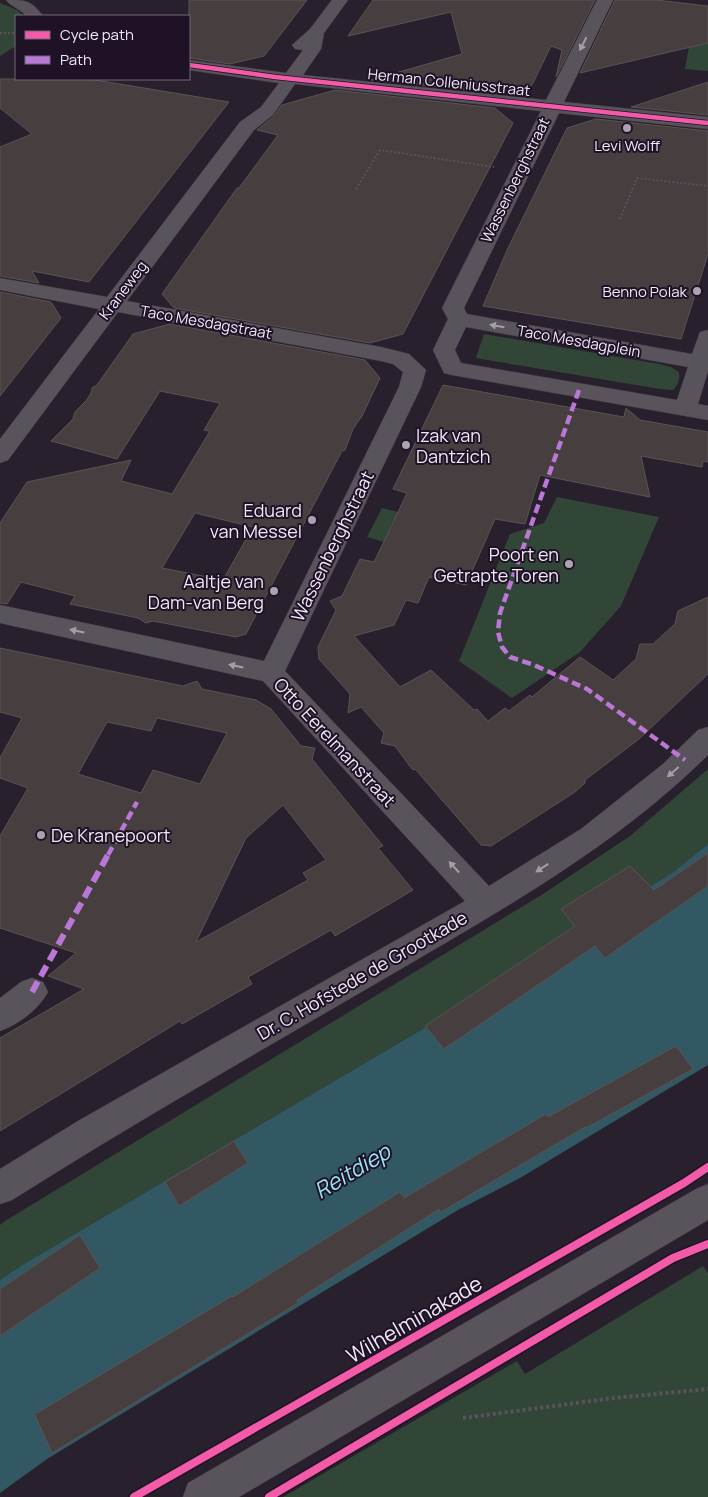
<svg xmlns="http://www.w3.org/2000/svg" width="708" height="1497" font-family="Manrope,sans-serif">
<rect width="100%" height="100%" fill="#28202c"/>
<!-- green -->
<path fill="#324637" d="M0,3L17,10L24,16H16V46L0,56Z
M691,35L708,37V71L685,69Z
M484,334L659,364L671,367L679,372C680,380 678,385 673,390L660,389L476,358Z
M557,497L659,517L621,606L580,652L512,698L459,661L510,534L544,523Z
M382,508L402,513C390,520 389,531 388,543L367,537Z
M708,769V844L676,870L477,997L22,1265L0,1280V1225L5,1221L543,894L630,836Z
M703,1266L708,1273V1497H283L517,1361L525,1374Z"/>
<!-- water -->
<path fill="#315863" d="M708,844V1065L520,1178L458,1210L47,1459L0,1493V1280L22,1265L477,997L676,870Z"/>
<!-- building -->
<path fill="#463e3f" stroke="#5b5354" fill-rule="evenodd" d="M189,0H307L264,56L230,64L189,58Z
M373,0H595L556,77L562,50L551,46L532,85L497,93L371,80L462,54L451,12L348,36Z
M615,0H656L708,6V43L580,73Z
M0,79H89L229,102L89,282L32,271L39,283L0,276V147L32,134L0,108Z
M708,82V115L631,107Z
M335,90L495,108L513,123L403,334L370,343L174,308L162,294L237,188H239L278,135L257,130L274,116L282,105Z
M596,119L708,131V254L681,339L483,306L508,248L567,128Z
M0,292L51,302L61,318L0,396Z
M170,324L365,360L380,378L362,416L353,429L345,450L342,451L246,634L236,637L153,621L146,623L138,618L70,604L75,596L21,582L7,604L0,603V523L27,482L131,460L121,481L172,494L210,431L204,430L220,403L160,391L117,459L51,441L73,419L75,412L86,401L91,393L92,388L97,385L133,334ZM195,513L253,527L223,580L162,568Z
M443,385L624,417L626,408L640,420L708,432V462L703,461L702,467L641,456L650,497L540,475L525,524L495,519L466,585L429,577L418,603L406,600L394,625L354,636L400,687L431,670L474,710L477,709L488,721L505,708L509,711L530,695L532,697L580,657L613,680L636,659L640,644H653L675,624L678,611L708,597V674L639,739L585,780V783L575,792L491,846L481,845L416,770L412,769L395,746L381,743L384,733L361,707L348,713L350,694L319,659L318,647L336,610L330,601L342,596L360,559L374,562L391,527L407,493L393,489Z
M0,648L183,686L197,681L202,689L256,700L271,709L301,746L315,748L312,759L383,846L378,848L413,890L335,936L331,930L248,977L252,984L182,1024L180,1021L0,1131V1038L84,989L48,976L76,953L0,928V836L28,788L0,778V758L22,718L0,712ZM157,718L227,733L200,784L153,770L141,793L78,774L107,722L151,731ZM283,805L326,860L303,873L308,880L196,942L246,838Z
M708,853V886L605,958L595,946L444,1049L425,1026L575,926L561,909L630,866L654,890Z
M676,1046L693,1069L586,1128L585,1127L441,1212L439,1209L297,1300L298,1303L52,1453L34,1413H37L232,1296L233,1297L400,1192L404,1198L546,1114L548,1117Z
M234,1141L248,1163L179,1206L165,1182Z
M80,1235L100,1268L0,1336V1289Z"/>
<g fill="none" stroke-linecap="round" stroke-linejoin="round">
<!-- minor casing -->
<g stroke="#423b45" stroke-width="1">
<path id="minor" d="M6,0C26,0 31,0 43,16H26C21,9 11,7 6,0Z
M332,0H348L324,33L321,49L303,75L546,100L597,0H613L564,102L708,117V129L559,113L464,308L467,314L692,354L700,332L708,330V371L698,404L708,406V420L452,375L444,373L433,350L448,319L442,308L541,111L295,84L273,115L254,130L127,301L381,347L409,354L426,370L421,387L285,671L489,886L581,829L663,764L698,730L708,727V755C615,847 500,911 387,977C262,1050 135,1122 12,1200L0,1204V1169L78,1121L465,901L263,681L0,623V605L264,661L399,387L403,372L393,364L381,361L118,312L8,460L0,463V439L99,309L0,290V278L107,297L240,122L261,107L279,83L189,70V60L286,73L303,50L295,49L292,45L310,29ZM466,327L688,367L677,400L461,363L455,350Z
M32,978L43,982L48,992C39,1009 18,1025 0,1031V998L21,982Z
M708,1184V1220L239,1497H183L188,1483L696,1189Z"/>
</g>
<!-- path-far1 -->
<path stroke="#58535c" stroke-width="2" stroke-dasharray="2 2" stroke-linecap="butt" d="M0,33H16
M356,189L380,150L494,167
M620,219L637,178L708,186"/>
<!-- path -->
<path stroke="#58535c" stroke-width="4" stroke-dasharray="3 3" stroke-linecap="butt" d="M463,1418L614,1398L708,1389"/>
<!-- minor -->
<use href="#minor" fill="#59535c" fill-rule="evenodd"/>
<!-- quiet-far1 -->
<path stroke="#ba77d6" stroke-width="4.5" stroke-dasharray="9 4.5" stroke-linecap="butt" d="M579,390L500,613L498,632L502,647L510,657L534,665L587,689L685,760
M108,855L137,802"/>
<!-- quiet -->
<path stroke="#ba77d6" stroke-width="6" stroke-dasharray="12 6" stroke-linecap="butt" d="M32,992L109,853"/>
<!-- cycleway-far1 casing -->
<g stroke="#1f1227" stroke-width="6">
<path id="cycleway-far1" d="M189,65L275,77L708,123"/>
</g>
<!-- cycleway casing -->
<g stroke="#1f1227" stroke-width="11">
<path id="cycleway" d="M134,1497L684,1183L708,1167
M269,1497L673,1258L708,1244"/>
</g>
<!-- cycleway-far1 -->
<use href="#cycleway-far1" stroke="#f35aa7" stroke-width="4.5"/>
<!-- cycleway -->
<use href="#cycleway" stroke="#f35aa7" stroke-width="8"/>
</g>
<!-- one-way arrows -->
<defs><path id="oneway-solid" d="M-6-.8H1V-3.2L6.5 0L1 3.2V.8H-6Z" transform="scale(1.25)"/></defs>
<g fill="#a59eaa">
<use href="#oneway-solid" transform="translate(583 44) rotate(117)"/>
<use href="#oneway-solid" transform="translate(497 326) rotate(-170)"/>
<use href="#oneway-solid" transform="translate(77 631) rotate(-168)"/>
<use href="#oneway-solid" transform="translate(236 666) rotate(-168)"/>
<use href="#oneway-solid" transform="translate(673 772) rotate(139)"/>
<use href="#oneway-solid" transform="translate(454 867) rotate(-133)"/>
<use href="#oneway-solid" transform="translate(542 868) rotate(147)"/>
</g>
<!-- markers -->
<g fill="#aba2b0" stroke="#1f1227" stroke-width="2">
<circle cx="627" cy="128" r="5"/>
<circle cx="697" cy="291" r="5"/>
<circle cx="406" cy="445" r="5"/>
<circle cx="312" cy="520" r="5"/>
<circle cx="569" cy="564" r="5"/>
<circle cx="274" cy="591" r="5"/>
<circle cx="41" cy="835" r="5"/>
</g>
<g text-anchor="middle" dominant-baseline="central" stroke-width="4" stroke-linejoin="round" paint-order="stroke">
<!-- far-street labels -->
<g font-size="15" fill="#f1e8f7" stroke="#1f1227">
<text transform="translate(449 82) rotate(6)">Herman Colleniusstraat</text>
<text transform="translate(515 180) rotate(-64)">Wassenberghstraat</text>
<text transform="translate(123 290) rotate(-53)">Kraneweg</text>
<text transform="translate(206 322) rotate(10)">Taco Mesdagstraat</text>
<text transform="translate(579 341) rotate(10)">Taco Mesdagplein</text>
</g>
<!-- far-poi labels -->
<g font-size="15" fill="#f1e8f7" stroke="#1f1227">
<text x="627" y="145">Levi Wolff</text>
<text x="687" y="291" text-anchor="end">Benno Polak</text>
</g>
<!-- poi labels -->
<g font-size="18" fill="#f1e8f7" stroke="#1f1227" text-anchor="end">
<text x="416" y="435" text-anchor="start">Izak van<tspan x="416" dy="21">Dantzich</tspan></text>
<text x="302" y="510">Eduard<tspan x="302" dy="21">van Messel</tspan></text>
<text x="559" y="554">Poort en<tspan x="559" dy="21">Getrapte Toren</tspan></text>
<text x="264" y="581">Aaltje van<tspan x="264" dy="21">Dam-van Berg</tspan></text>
<text x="51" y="835" text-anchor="start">De Kranepoort</text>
</g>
<!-- street labels -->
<g font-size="18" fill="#f1e8f7" stroke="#1f1227">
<text transform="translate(332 546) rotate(-64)">Wassenberghstraat</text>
<text transform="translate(335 742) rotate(47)">Otto Eerelmanstraat</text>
<text transform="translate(362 975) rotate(-30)">Dr. C. Hofstede de Grootkade</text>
</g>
<!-- near-street labels -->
<g font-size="21" fill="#f1e8f7" stroke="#1f1227">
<text transform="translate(414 1319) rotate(-30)">Wilhelminakade</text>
</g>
<!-- near-water labels -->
<g font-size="22" font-style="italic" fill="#99e6fb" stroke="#1f1227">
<text transform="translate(352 1171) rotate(-31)">Reitdiep</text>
</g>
</g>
<!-- legend -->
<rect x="15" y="15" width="175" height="65" fill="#1f1227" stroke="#73687a"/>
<rect x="25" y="31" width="25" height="8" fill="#f35aa7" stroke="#73687a"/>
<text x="60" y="40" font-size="15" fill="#f1e8f7">Cycle path</text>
<rect x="25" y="56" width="25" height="8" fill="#ba77d6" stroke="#73687a"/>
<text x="60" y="65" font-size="15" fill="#f1e8f7">Path</text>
</svg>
